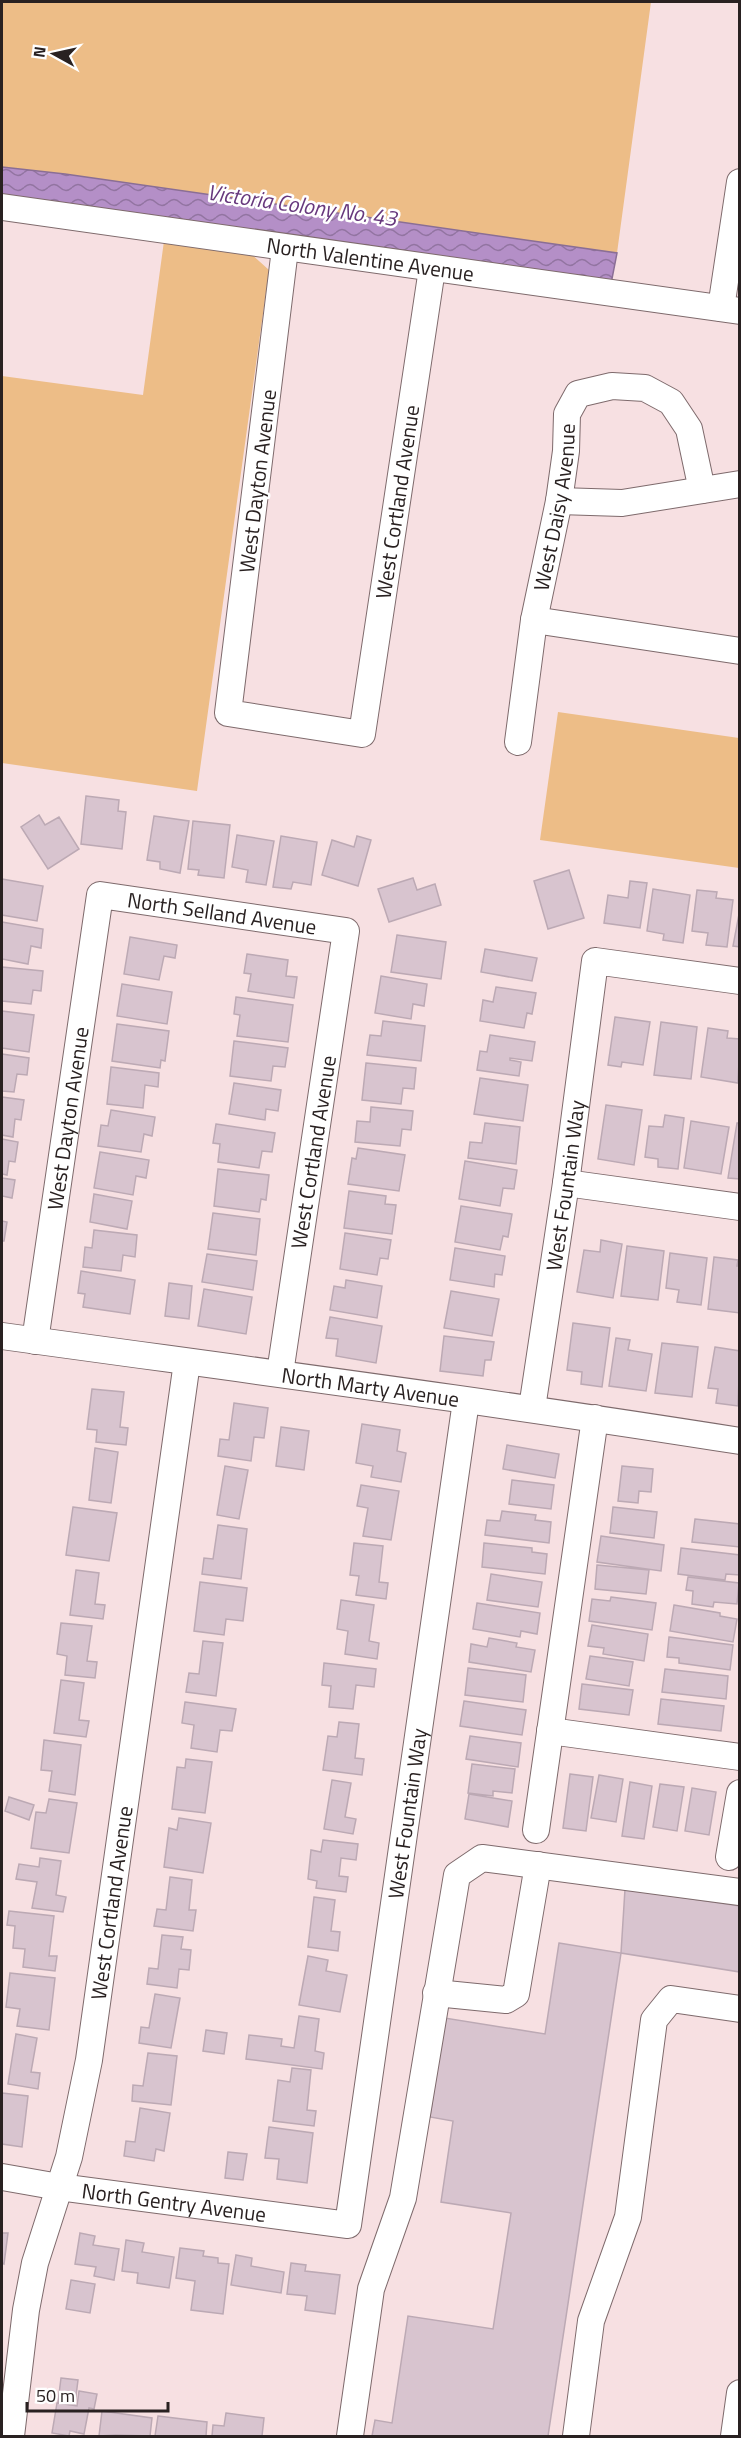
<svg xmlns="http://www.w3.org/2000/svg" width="741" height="2438" font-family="'Titillium Web',sans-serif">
<defs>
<pattern id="water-waves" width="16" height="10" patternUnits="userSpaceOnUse" patternTransform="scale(1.5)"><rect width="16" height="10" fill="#b48fc7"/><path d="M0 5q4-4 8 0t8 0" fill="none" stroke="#9274a1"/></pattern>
</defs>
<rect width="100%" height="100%" fill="#f7e0e2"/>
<!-- grass -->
<path fill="#edbd87" d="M2,2H651L617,253L65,174L2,167Z
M164,241L250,253L269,270L197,791L2,763V376L143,395Z
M558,712L739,738V868L540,840Z"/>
<!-- water -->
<path fill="url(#water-waves)" stroke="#8a6e95" stroke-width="1.5" d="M2,167L65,174L617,253L611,284L2,199Z"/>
<!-- building -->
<path fill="#d8c4cf" stroke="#bca9b4" stroke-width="1.5" d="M86,796L119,800L118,811L126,812L122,849L81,844Z
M39,815L45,825L59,817L79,849L48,869L21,827Z
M154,816L189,821L180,873L160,869V862L147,860Z
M193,821L230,825L224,878L198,875L199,870L188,869Z
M237,835L274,841L266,885L246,882L248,870L232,867Z
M281,836L317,842L311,885L293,882L291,889L273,887Z
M357,836L371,840L358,886L322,875L332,840L354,847Z
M569,870L584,918L548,929L534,881Z
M413,878L417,890L435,884L441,905L389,922L378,889Z
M2,879L43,886L37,921L2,915Z
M630,881L647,883L640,928L604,923L608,895L628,898Z
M653,889L690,895L683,943L663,940L664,934L647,931Z
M697,890L717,892L716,898L733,900L727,947L706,945L708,933L692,931Z
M740,909V947L733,946Z
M2,922L43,929L41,948L31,946L28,964L2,959Z
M397,935L446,942L441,979L391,972Z
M130,937L177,945L175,958L164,956L159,980L124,974Z
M485,949L537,958L532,981L481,972Z
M247,954L288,960L286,976L297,977L294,998L248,991L251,974L244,973Z
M2,967L43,971L41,991L33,990L31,1004L2,1001Z
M381,976L427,984L424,1006L413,1004L411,1019L375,1013Z
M122,984L172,992L167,1024L117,1016Z
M496,987L536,993L532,1014L527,1013L524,1028L480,1021L483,1000L493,1002Z
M236,997L293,1005L288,1042L237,1036L240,1015L234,1014Z
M2,1011L34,1015L29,1052L2,1048Z
M615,1017L650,1022L643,1065L622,1062L621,1067L608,1065Z
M383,1021L425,1026L421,1061L367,1055L370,1035L381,1036Z
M661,1022L697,1027L691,1079L654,1075Z
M117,1024L169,1031L165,1061L161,1060L160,1068L112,1061Z
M708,1028L728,1031L727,1038L740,1039L738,1083L701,1077Z
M490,1035L535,1042L532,1061L510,1058V1060L521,1062L519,1076L477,1070L480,1051L487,1052Z
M234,1041L288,1048L285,1067L273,1066L271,1081L230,1076Z
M2,1054L29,1058L27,1075L17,1074L14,1092L2,1091Z
M366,1063L416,1068L414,1089L403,1088L401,1104L362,1100Z
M111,1067L159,1073L158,1087L145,1085L143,1108L107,1104Z
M480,1078L528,1085L523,1121L474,1114Z
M234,1083L281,1090L278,1111L266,1109L265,1120L229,1114Z
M2,1097L24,1100L21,1120L15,1119L13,1137L2,1135Z
M606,1105L642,1110L634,1165L598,1159Z
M371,1107L413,1111L411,1130L402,1129L400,1146L355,1142L357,1121L370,1122Z
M111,1110L155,1117L152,1136L144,1134L141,1152L98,1146L101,1125L108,1126Z
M665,1115L684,1118L678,1169L658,1167V1159L645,1157L649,1126L663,1127Z
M691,1121L729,1127L721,1174L684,1168Z
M485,1123L520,1127L516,1164L468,1158L470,1142L482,1143Z
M737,1123H740V1179L728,1178Z
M216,1124L275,1133L272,1152L262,1151L259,1168L218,1162L220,1144L213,1143Z
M2,1139L18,1142L15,1162L9,1161L7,1175L2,1174Z
M358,1148L405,1155L399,1191L348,1184L352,1158L356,1159Z
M100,1152L149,1160L146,1178L136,1176L133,1195L94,1188Z
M465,1161L517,1170L514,1189L503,1188L500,1206L459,1199Z
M218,1169L269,1175L266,1200L261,1199L259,1212L214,1206Z
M2,1178L15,1180L12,1198L2,1196Z
M349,1191L386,1196L385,1204L396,1205L392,1234L344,1228Z
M94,1194L132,1201L127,1229L90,1222Z
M461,1206L512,1214L508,1237L503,1236L500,1250L455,1242Z
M213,1213L260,1219L256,1255L208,1249Z
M2,1221L7,1222L4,1241H2Z
M94,1230L137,1235L135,1257L123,1255L121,1271L83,1267L85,1247L92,1248Z
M345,1233L391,1240L388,1259L380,1258L377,1275L340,1269Z
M601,1240L622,1244L613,1298L577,1292L584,1250L600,1252Z
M627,1246L664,1251L658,1300L621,1296Z
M455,1248L505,1256L502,1275L495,1274L494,1287L450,1280Z
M670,1253L707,1258L701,1305L677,1302L679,1290L666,1288Z
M207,1254L257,1261L253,1290L202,1282Z
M714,1257L738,1260L737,1266H740V1313L708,1309Z
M81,1271L135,1280L130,1314L83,1307L85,1294L78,1293Z
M346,1280L382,1286L377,1318L330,1310L334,1286L345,1288Z
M169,1283L192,1286L189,1319L165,1316Z
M204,1289L252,1297L246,1334L198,1326Z
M451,1291L499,1299L492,1336L444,1328Z
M330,1317L382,1326L376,1363L336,1356L338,1339L326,1338Z
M573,1323L610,1328L602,1387L581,1384L582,1372L567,1370Z
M444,1336L494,1342L491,1360H485L483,1376L440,1371Z
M616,1338L630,1340L628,1350L652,1354L646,1391L609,1386Z
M662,1343L698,1347L692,1397L655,1393Z
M715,1347L740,1351L738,1406L716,1403L718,1389L708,1388Z
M92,1389L124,1392L120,1427L128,1428L126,1445L96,1442L97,1430L87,1429Z
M234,1403L268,1408L264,1438L254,1437L251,1461L218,1456L220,1439L229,1440Z
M362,1424L400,1430L397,1451L406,1453L401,1482L371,1477L373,1466L356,1463Z
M281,1427L309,1431L304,1470L276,1466Z
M507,1445L559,1454L555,1478L503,1469Z
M95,1448L118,1452L111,1503L89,1500Z
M225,1466L248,1470L239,1519L217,1515Z
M622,1466L653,1469L651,1492L639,1491L638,1503L618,1501Z
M512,1480L554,1485L551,1509L509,1504Z
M361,1485L399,1491L391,1540L363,1536L368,1508L357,1506Z
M73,1507L117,1513L109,1561L66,1555Z
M613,1507L657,1512L654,1538L610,1533Z
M502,1511L536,1515L535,1520L551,1522L549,1543L485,1535L487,1520L500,1521Z
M695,1519L740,1524V1547L692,1542Z
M218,1525L247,1529L241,1579L202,1574L204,1558L213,1559Z
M601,1536L664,1545L661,1571L597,1562Z
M354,1543L383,1546L379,1582L388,1583L386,1599L356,1595L359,1576L350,1575Z
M484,1543L532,1548V1552L547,1554L545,1574L482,1567Z
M681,1548L740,1555V1575L726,1574L725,1580L678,1574Z
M597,1565L649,1570L646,1594L595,1589Z
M76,1570L99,1573L95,1604L105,1605L103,1619L70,1615Z
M491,1574L542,1582L538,1607L487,1600Z
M688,1577L739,1583L737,1604L714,1602L713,1607L692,1604L693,1591L686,1590Z
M200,1582L247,1588L243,1621L226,1619L224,1635L194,1631Z
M611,1597L656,1603L652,1630L589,1621L592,1599L610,1601Z
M341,1600L374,1605L369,1641L379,1643L377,1659L345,1654L348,1631L337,1629Z
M477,1603L540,1613L537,1634L521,1631L520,1637L473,1629Z
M674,1605L720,1613V1616L737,1619L733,1642L670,1631Z
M61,1623L92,1626L87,1661L97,1662L95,1678L65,1675L67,1656L57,1654Z
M592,1625L648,1634L644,1661L603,1654L604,1648L588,1646Z
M669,1637L733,1645L730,1670L679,1663V1658L667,1657Z
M489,1638L517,1643L516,1647L535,1650L531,1672L469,1662L471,1644L487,1647Z
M203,1641L223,1643L216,1696L186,1692L189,1673L199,1674Z
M590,1656L633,1662L629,1686L586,1679Z
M324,1663L376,1669L374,1687L356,1685L353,1709L329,1707L331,1686L322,1685Z
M468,1668L526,1675L523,1702L465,1695Z
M665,1669L728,1676L726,1699L662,1692Z
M61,1680L84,1683L79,1720L89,1721L86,1737L54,1733Z
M582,1684L633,1690L629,1715L579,1709Z
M661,1699L724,1706L721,1731L658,1724Z
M464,1701L526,1710L522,1735L460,1726Z
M185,1702L236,1709L232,1731L220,1730L217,1752L191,1748L194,1725L182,1723Z
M339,1722L359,1724L355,1758L364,1759L362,1775L323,1770L328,1736L337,1737Z
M470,1736L521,1743L518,1767L466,1759Z
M44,1740L81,1745L75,1795L49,1791L52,1771L41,1770Z
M186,1759L212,1762L205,1813L172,1809L177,1767L185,1768Z
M472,1764L515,1769L512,1793L493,1791V1796L468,1793Z
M570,1774L593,1777L586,1831L563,1828Z
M599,1775L623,1779L616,1822L591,1818Z
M332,1780L351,1783L345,1817L356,1819L353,1834L324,1829Z
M630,1782L652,1786L644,1839L622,1836Z
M660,1784L684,1787L677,1831L653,1827Z
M692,1788L716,1792L709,1835L685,1831Z
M469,1794L512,1801L508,1827L465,1819Z
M9,1797L34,1805L29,1820L5,1811Z
M49,1799L77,1803L69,1853L31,1848L36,1812L46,1813Z
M179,1818L211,1823L203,1873L164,1867L169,1828L177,1830Z
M323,1840L358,1844L356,1860L341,1858L339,1876L348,1877L346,1892L316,1888L317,1881L308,1879L311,1850L321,1852Z
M40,1858L61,1861L56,1895L66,1897L63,1912L32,1908L37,1882L16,1879L19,1864L39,1867Z
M170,1877L192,1880L189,1910H196L193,1931L154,1926L157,1909L166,1910Z
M625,1889L740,1906V1972L621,1953Z
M314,1897L335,1900L331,1931L340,1932L338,1951L308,1947Z
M9,1911L54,1916L49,1956H57L55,1971L23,1967L25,1949L13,1948L15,1926L7,1925Z
M162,1935L183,1937L181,1949L191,1950L189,1970L179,1969L177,1988L147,1984L149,1968L158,1969Z
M559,1943L621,1953L548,2436H372L375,2420L392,2423L408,2316L493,2329L511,2213L441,2202L453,2121L430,2117L445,2018L545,2034Z
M308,1956L328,1960L326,1971L347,1975L340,2012L299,2005Z
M10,1973L55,1978L49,2030L17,2026L20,2009L6,2007Z
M155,1994L180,1998L171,2048L139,2043L141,2027L149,2028Z
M299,2016L319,2019L315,2051L324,2053L322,2069L246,2059L249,2035L282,2039L281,2046L294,2048Z
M206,2030L227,2033L224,2054L203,2051Z
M16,2034L37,2038L31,2072L40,2073L38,2089L8,2084Z
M148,2053L177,2056L171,2105L132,2101L133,2085L143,2086Z
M292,2068L311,2070L307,2110L316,2111L314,2126L273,2121L278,2080L290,2082Z
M2,2093L28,2096L22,2147L2,2144Z
M140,2108L170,2113L164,2151L156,2149L154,2161L124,2156L126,2141L135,2142Z
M269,2127L313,2133L307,2183L277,2179L279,2159L265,2158Z
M228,2152L247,2154L243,2180L225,2178Z
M2,2233H8L4,2264L2,2263Z
M80,2233L95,2236L93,2245L119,2249L114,2280L94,2276L96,2267L75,2264Z
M126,2240L144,2243L142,2252L174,2257L169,2288L137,2283L138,2273L122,2271Z
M180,2248L204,2251L203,2256L218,2258V2263L229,2264L223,2314L191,2310L195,2281L176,2278Z
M236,2255L252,2258L251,2266L284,2272L281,2293L231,2285Z
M291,2263L306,2265L305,2271L340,2275L335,2314L305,2310L307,2296L287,2294Z
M71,2280L95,2284L90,2313L66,2309Z
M61,2378L78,2380L75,2404L58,2402Z
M79,2391L97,2394L94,2409L89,2408L84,2434L70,2431L69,2436L52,2433L57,2403L77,2406Z
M102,2411L152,2418L150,2436L116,2435L99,2436Z
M226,2413L264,2418L262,2436H212L213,2425L224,2426Z
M158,2416L207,2422L206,2436H155Z"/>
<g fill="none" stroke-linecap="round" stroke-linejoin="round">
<!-- minor casing -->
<g stroke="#7e6a6c" stroke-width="28">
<g id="minor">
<path id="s1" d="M2,207L740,311"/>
<path id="s2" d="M285,249L228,713L362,734L432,269"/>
<path d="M721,308L740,182"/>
<path d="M559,501L622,503L740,484"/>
<path d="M534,620L740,651"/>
<path id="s3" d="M518,742L534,620L559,501L566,451L567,414L578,394L612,386L645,388L671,402L689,429L702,490"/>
<path d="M566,1183L740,1207"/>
<path id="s4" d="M2,1336C248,1370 494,1402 740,1441"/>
<path id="s5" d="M35,1341L100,895L346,931L280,1373"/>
<path id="s6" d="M532,1408L566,1183L595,961L740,981"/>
<path d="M550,1731L740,1757"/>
<path d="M536,1830L595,1418"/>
<path d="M729,1857L740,1793"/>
<path d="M436,1993L506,2000L516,1994L538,1865"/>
<path id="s7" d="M2,2177L59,2187L348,2225L466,1401"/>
<path id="s8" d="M11,2436L26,2310L35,2263L69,2157L89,2060L187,1362"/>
<path d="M350,2436L371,2289L403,2198L457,1875L482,1858L740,1892"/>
<path d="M576,2436L591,2321L628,2217L654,2020L671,1999L740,2009"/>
<path d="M734,2436L740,2393"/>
</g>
</g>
<!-- minor -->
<use href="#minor" stroke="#fff" stroke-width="26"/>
</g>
<g text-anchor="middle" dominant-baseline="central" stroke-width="5" stroke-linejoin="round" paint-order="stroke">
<!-- street labels -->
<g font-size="21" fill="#292121" stroke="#fff">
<text stroke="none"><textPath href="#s1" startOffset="372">North Valentine Avenue</textPath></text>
<text transform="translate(257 481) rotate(-83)">West Dayton Avenue</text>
<text stroke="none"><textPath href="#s2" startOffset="838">West Cortland Avenue</textPath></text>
<text stroke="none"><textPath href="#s3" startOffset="238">West Daisy Avenue</textPath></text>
<text stroke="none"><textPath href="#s5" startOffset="574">North Selland Avenue</textPath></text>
<text stroke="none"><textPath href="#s5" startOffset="225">West Dayton Avenue</textPath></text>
<text transform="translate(313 1152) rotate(-81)">West Cortland Avenue</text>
<text stroke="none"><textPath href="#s6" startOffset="225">West Fountain Way</textPath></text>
<text stroke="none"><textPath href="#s4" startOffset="372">North Marty Avenue</textPath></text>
<text stroke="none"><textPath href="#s7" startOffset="765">West Fountain Way</textPath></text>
<text stroke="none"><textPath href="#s8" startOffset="544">West Cortland Avenue</textPath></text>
<text stroke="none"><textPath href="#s7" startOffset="174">North Gentry Avenue</textPath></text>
</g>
<!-- water labels -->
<g font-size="22" font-style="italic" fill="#67387d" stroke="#fff">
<text transform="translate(302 205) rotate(8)">Victoria Colony No. 43</text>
</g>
</g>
<!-- border -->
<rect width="741" height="2438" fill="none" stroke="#292121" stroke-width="6"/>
<!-- north arrow -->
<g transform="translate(54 54) rotate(278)" stroke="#ffffff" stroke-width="4.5" paint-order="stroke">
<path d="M0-4.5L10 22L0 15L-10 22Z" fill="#292121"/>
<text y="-9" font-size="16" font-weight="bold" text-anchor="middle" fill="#292121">N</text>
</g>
<!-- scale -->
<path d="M27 2402v9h141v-9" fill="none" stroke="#292121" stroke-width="3"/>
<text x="36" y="2402" font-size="18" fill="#292121" stroke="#ffffff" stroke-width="4.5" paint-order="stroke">50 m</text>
</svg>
